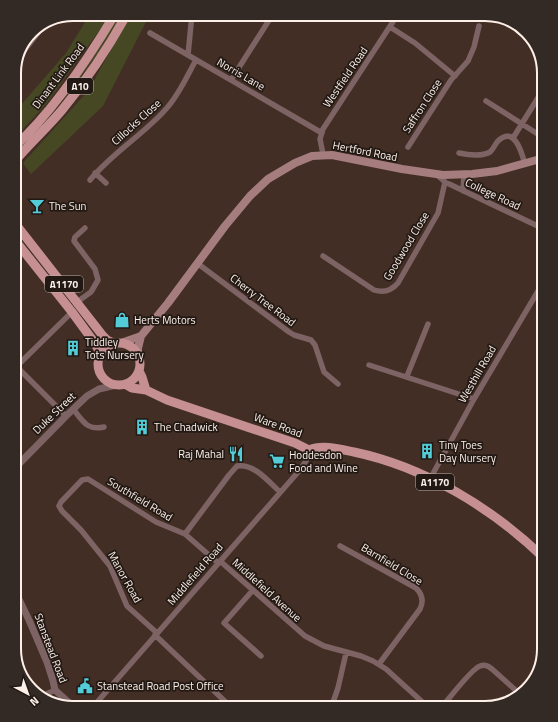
<svg xmlns="http://www.w3.org/2000/svg" width="558" height="722" font-family="'Titillium Web',sans-serif">
<rect width="100%" height="100%" fill="#422e24"/>
<!-- green -->
<path fill="#464824" d="M90,14H110L104,24L47,103L15,138L14,137V113L66,53Z
M119,14H123C92,66 55,112 14,157V153Z
M130,14H150L103,106L31,174L23,163L89,90Z"/>
<g fill="none" stroke-linecap="round" stroke-linejoin="round">
<!-- minor -->
<path stroke="#7d6363" stroke-width="5.5" d="M390,27L415,43L455,76
M150,33L322,133
M188,55L192,14
M20,56L44,25
M231,80L273,14
M486,101L544,138
M513,138L544,88
M408,147L451,80L468,61L474,47L479,26
M459,153C468,155 481,157 490,152C494,149 495,143 499,140C515,126 522,154 525,164
M323,154L320,139L323,129L398,14
M95,173L106,183
M436,174L445,182L544,229
M90,180C112,153 143,135 166,109C179,95 187,76 196,60
M463,191L464,175
M323,256L374,290C383,293 391,291 398,283L438,213L445,182
M197,263L289,332L294,335L311,340L315,345L324,372L338,384
M14,291L16,289
M77,302L91,292L98,280L95,269L74,241L75,237L85,228
M14,364L66,416
M369,365L474,399
M17,366L72,312
M407,376L428,324
M73,409C83,421 87,431 104,427
M14,459L19,464
M430,479L474,399L544,281
M185,534L229,475L237,466C254,463 269,482 280,492
M340,546L416,588C422,594 424,601 420,609L379,664
M220,561L305,636L324,646L361,656L373,661L386,669L429,708
M253,590L224,623L261,656
M157,633L127,606L110,566L81,530L62,511L59,506L61,502L82,480L88,479L156,522L185,534L218,563
M155,635L232,708
M40,697L55,690
M92,708L299,471L306,461L309,450
M331,708L338,688L346,653
M441,708C449,699 471,669 480,666C485,664 488,666 492,669L521,695"/>
<!-- tertiary -->
<path stroke="#7d6363" stroke-width="7" d="M14,469L66,416L87,396L99,389L116,385
M14,589L29,620L47,662L53,681L55,690L75,708"/>
<!-- secondary -->
<path stroke="#a67d7e" stroke-width="8" d="M121,343L141,336
M138,356V348L141,336L168,303L225,226L250,196L268,179L295,163L312,156L332,155L402,169L443,175L472,174L497,171L544,158"/>
<!-- primary -->
<path stroke="#c69092" stroke-width="9" d="M14,147C53,112 88,59 115,14
M14,162C29,144 47,128 62,110C86,81 108,48 127,14
M14,222L103,336L107,340L116,344
M14,239L72,312L94,342L101,354
M98 364a21 21 0 1 1 42 0a21 21 0 1 1-42 0Z
M139,371L142,377L146,390
M125,384L132,388L146,390L167,400L295,443L309,450C322,444 340,449 354,452C425,467 492,508 544,558"/>
</g>
<!-- icons -->
<defs>
<g id="bar-bare" transform="scale(1.2)"><path d="M-6-5H6L.8 .8V4.5H3.5V6h-7V4.5H-.8V.8Z" fill="#52ccd6" stroke="#221914" stroke-width="2.5" paint-order="stroke"/></g>
<g id="shop-bare" transform="scale(1.2)"><path d="M-5-2.5h2.3a2.7 3.5 0 0 1 5.4 0H5L5.5 6h-11ZM-1.5-2.5h3a1.5 2.3 0 0 0-3 0Z" fill="#52ccd6" stroke="#221914" stroke-width="2.5" paint-order="stroke"/></g>
<g id="building-bare" transform="scale(1.2)"><path d="M-4-6H4V6H1V3H-1V6H-4ZM-2.5-4.3h1.7v1.8h-1.7ZM.8-4.3h1.7v1.8H.8ZM-2.5-1h1.7V.8h-1.7ZM.8-1h1.7V.8H.8Z" fill="#52ccd6" stroke="#221914" stroke-width="2.5" paint-order="stroke"/></g>
<g id="restaurant-bare" transform="scale(1.2)"><path d="M-5-6h1v4h1v-4h1v4h1v-4h1v5L-1.5 .5V6h-2V.5L-5-1ZM5-6V6H3V1.5H1.5Q1.5-4 5-6Z" fill="#52ccd6" stroke="#221914" stroke-width="2.5" paint-order="stroke"/></g>
<g id="supermarket-bare" transform="scale(1.2)"><path d="M-6-5.5h2.5l.6 2H6L4.5 2H-2.5L-4.4-4H-6ZM-1.5 3.2a1.3 1.3 0 1 0 .1 0ZM3 3.2a1.3 1.3 0 1 0 .1 0Z" fill="#52ccd6" stroke="#221914" stroke-width="2.5" paint-order="stroke"/></g>
<g id="civic-bare" transform="scale(1.2)"><path d="M-.6-6.5H3V-4.5H.6V-3L4-1V1h2V6H-6V1h2V-1L-.6-3ZM-1.2 2.5V6h2.4V2.5Z" fill="#52ccd6" stroke="#221914" stroke-width="2.5" paint-order="stroke"/></g>
</defs>
<g fill-rule="evenodd">
<use href="#bar-bare" x="37" y="206"/>
<use href="#shop-bare" x="122" y="320"/>
<use href="#building-bare" x="73" y="348"/>
<use href="#building-bare" x="142" y="427"/>
<use href="#building-bare" x="427" y="451"/>
<use href="#restaurant-bare" x="236" y="454"/>
<use href="#supermarket-bare" x="277" y="461"/>
<use href="#civic-bare" x="85" y="686"/>
</g>
<g text-anchor="middle" dominant-baseline="central" stroke-width="3.5" stroke-linejoin="round" paint-order="stroke">
<!-- shield labels -->
<g fill="#221914" stroke="#bbb0a9" stroke-width="1">
<rect x="67" y="78" width="26" height="16" rx="3"/>
<rect x="45" y="276" width="38" height="16" rx="3"/>
<rect x="416" y="474" width="38" height="16" rx="3"/>
</g>
<g font-size="10" font-weight="bold" fill="#fdf0e9">
<text x="80" y="86">A10</text>
<text x="64" y="284">A1170</text>
<text x="435" y="482">A1170</text>
</g>
<!-- street labels -->
<g font-size="11" fill="#fdf0e9" stroke="#221914">
<text transform="translate(241 74) rotate(30)">Norris Lane</text>
<text transform="translate(58 76) rotate(-53)">Dinant Link Road</text>
<text transform="translate(345 77) rotate(-56)">Westfield Road</text>
<text transform="translate(422 106) rotate(-57)">Saffron Close</text>
<text transform="translate(136 122) rotate(-42)">Cillocks Close</text>
<text transform="translate(365 151) rotate(11)">Hertford Road</text>
<text transform="translate(493 194) rotate(25)">College Road</text>
<text transform="translate(406 246) rotate(-59)">Goodwood Close</text>
<text transform="translate(263 300) rotate(37)">Cherry Tree Road</text>
<text transform="translate(477 374) rotate(-60)">Westhill Road</text>
<text transform="translate(54 413) rotate(-44)">Duke Street</text>
<text transform="translate(278 425) rotate(20)">Ware Road</text>
<text transform="translate(140 499) rotate(31)">Southfield Road</text>
<text transform="translate(392 564) rotate(31)">Barnfield Close</text>
<text transform="translate(195 574) rotate(-49)">Middlefield Road</text>
<text transform="translate(125 577) rotate(61)">Manor Road</text>
<text transform="translate(267 590) rotate(42)">Middlefield Avenue</text>
<text transform="translate(51 648) rotate(69)">Stanstead Road</text>
</g>
<!-- poi labels -->
<g font-size="11" fill="#fdf0e9" stroke="#221914" text-anchor="start">
<text x="49" y="206">The Sun</text>
<text x="134" y="320">Herts Motors</text>
<text x="85" y="342">Tiddley<tspan x="85" dy="13">Tots Nursery</tspan></text>
<text x="154" y="427">The Chadwick</text>
<text x="439" y="445">Tiny Toes<tspan x="439" dy="13">Day Nursery</tspan></text>
<text x="224" y="454" text-anchor="end">Raj Mahal</text>
<text x="289" y="455">Hoddesdon<tspan x="289" dy="13">Food and Wine</tspan></text>
<text x="97" y="686">Stanstead Road Post Office</text>
</g>
</g>
<!-- crop -->
<path d="M0 0H558V722H0ZM73 21H485A52 52 0 0 1 537 73V649A52 52 0 0 1 485 701H73A52 52 0 0 1 21 649V73A52 52 0 0 1 73 21Z" fill="#342a25" fill-rule="evenodd"/>
<path fill="none" stroke="#fdf0e9" stroke-width="2" d="M73 21H485A52 52 0 0 1 537 73V649A52 52 0 0 1 485 701H73A52 52 0 0 1 21 649V73A52 52 0 0 1 73 21Z"/>
<!-- north arrow -->
<g transform="translate(28 694) rotate(139)" stroke="#221914" stroke-width="3" paint-order="stroke">
<path d="M0-3L7 15L0 10L-7 15Z" fill="#fdf0e9"/>
<text y="-6" font-size="11" font-weight="bold" text-anchor="middle" fill="#fdf0e9">N</text>
</g>
</svg>
